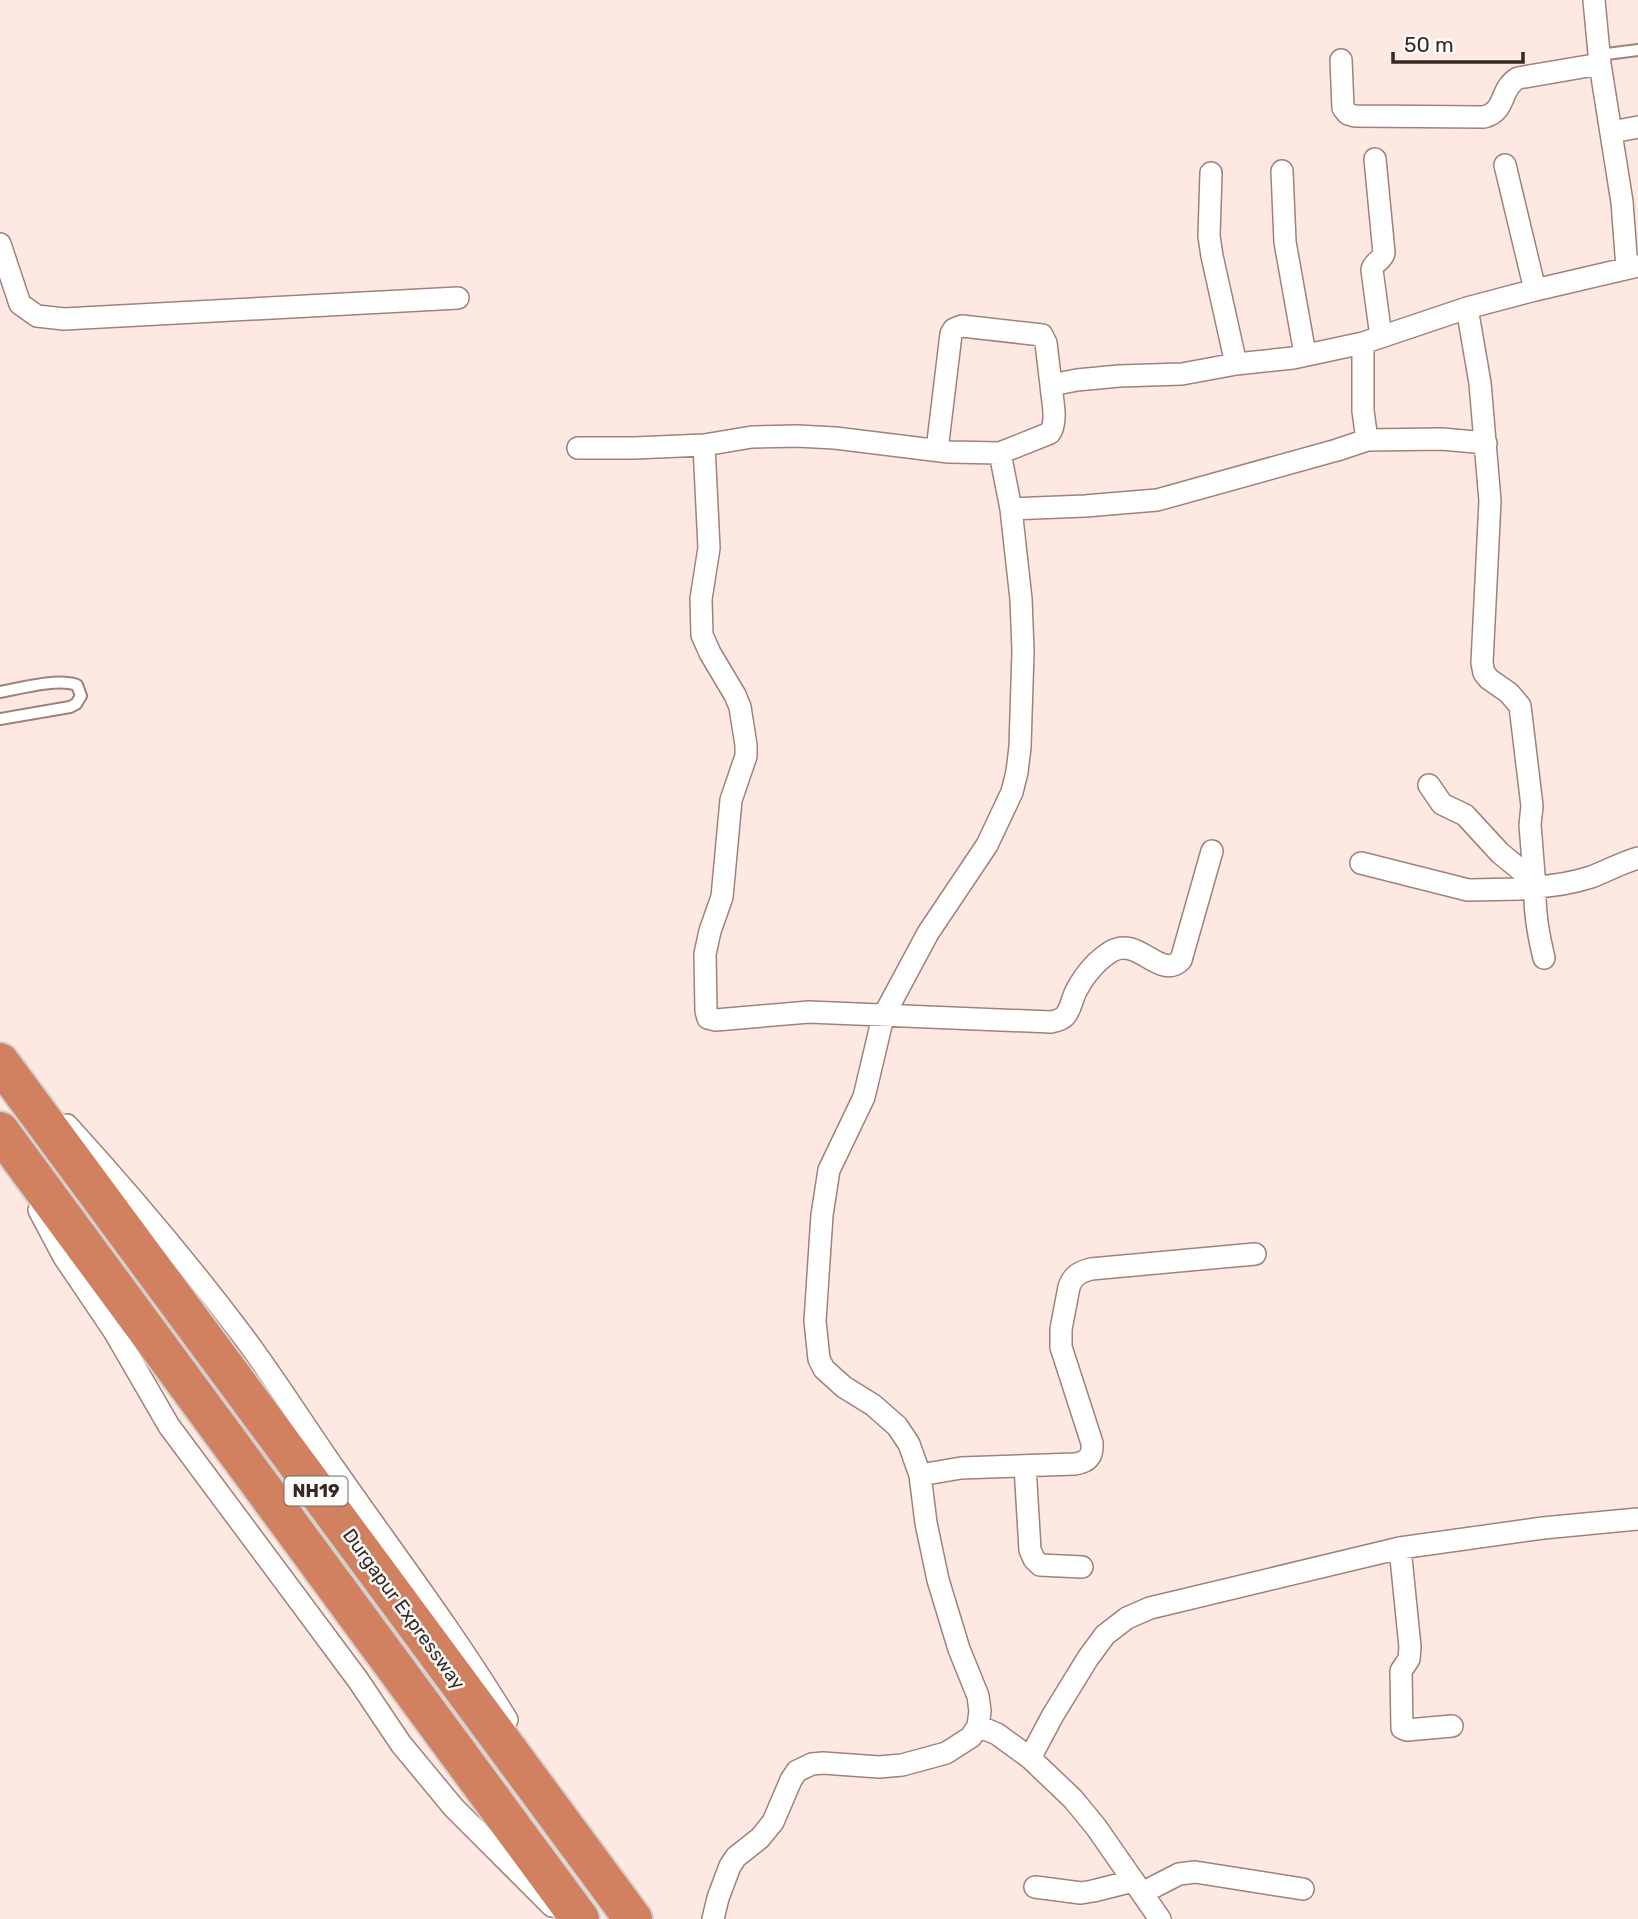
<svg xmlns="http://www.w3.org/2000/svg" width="1638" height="1919" font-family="Rubik,sans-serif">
<rect width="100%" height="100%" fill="#fde9e2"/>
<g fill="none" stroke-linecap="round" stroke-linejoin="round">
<!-- lane casing -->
<g stroke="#a08277" stroke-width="14">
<path id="lane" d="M1599,55L1638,50
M0,692C21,688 57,678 77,685L81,696L76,704L70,707L0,719"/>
</g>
<!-- street casing -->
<g stroke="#a08277" stroke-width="24">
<path id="street" d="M1594,0L1600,64L1622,202L1627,268
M1341,60L1343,108L1348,114L1355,116L1484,117C1507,111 1499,89 1518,78L1600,64
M1612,132L1638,127
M1375,159L1384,253C1382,261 1373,262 1372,270L1381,337
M1505,165L1535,290
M1282,171L1285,242L1305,354
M1211,173L1209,236L1212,256L1236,364
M0,244L20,304L37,316L64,319L458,298
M1467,308L1480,383L1490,501L1482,663L1484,673L1489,679L1509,693L1520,706L1532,806L1530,825L1535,887C1554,886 1572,883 1591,877C1607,871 1621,863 1638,858
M1363,343V411L1367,440
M704,445L709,548L701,599L702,635L710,653L735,695L740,707L746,745V756L731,800L722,897L710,931L705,954L706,1011L708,1018L716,1020L809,1012L1051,1022C1056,1021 1061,1020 1065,1016C1071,1009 1072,999 1076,991C1084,976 1097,960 1112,951C1138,936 1161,981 1181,960L1212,851
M578,448H634L704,445L752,437L797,436L835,438L949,452L1000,453L1011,509
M937,450L951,334L954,329L962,326L1042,335L1046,343L1051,385
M1000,453L1050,433C1058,420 1052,400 1051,385L1077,380L1119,376L1182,374L1236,364L1293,358L1363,343L1467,308L1535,290L1638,266
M1429,785L1442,804L1465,815L1500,853L1522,871L1534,877
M1361,863L1468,890L1520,889L1535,887C1534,912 1538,934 1544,958
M67,1125C129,1193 188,1263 243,1336C276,1380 305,1427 336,1471C394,1554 455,1634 507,1720
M39,1210L64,1257L114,1331L169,1426L358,1680L401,1744L454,1808L552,1906
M1025,1466L1030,1550L1034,1559L1040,1565L1082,1567
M920,1475L961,1468L1075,1464C1088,1462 1093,1456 1092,1443L1061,1347V1329L1069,1287C1073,1275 1080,1272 1091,1269L1255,1254
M1400,1548L1410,1647L1409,1659L1401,1671L1402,1728L1407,1730L1452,1726
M978,1726L997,1734L1030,1758L1073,1799L1096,1827L1160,1919
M1030,1758L1053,1715L1088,1658L1105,1635L1127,1618L1150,1608L1400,1548L1543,1528L1638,1519
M1035,1887L1081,1893L1093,1891L1133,1881
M1142,1893L1179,1874L1195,1872L1303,1889
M713,1919L718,1898L730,1866L736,1857L760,1838L773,1822L791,1780L797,1771L812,1764L823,1763L879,1767L902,1765L946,1753L971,1737L978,1726L980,1711L978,1696L959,1649L938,1580L926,1523L920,1475L909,1444L897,1426L873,1405L844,1387L824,1369L819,1359L815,1321L822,1215L829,1170L864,1097L883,1017L928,933L987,845L1012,792L1017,772L1020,747L1023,651L1021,599L1011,509L1085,506L1157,500L1337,450L1367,440L1442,439L1486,443"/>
</g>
<!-- highway casing -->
<g stroke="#d3d0cf" stroke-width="42">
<path id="highway" d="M0,1062L633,1919
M0,1131L580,1919"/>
</g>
<!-- lane -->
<use href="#lane" stroke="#fff" stroke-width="10"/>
<!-- street -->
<use href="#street" stroke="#fff" stroke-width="21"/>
<!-- highway -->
<use href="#highway" stroke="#d18060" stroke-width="38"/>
</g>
<g text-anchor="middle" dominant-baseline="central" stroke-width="5" stroke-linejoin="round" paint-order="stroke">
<!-- shield labels -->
<rect fill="#fbfbfb" stroke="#706864" stroke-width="2" x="284.5" y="1476.5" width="63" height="29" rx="5"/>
<g font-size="18" font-weight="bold" fill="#352924">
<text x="316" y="1491">NH19</text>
</g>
<!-- street labels -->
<g font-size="19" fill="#352924" stroke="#fbfbfb">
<text transform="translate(404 1609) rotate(54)">Durgapur Expressway</text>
</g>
</g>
<!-- scale -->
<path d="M1393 52v10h130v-10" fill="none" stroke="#352924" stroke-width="3.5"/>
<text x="1404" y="52" font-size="21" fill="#352924" stroke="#fbfbfb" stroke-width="5" paint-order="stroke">50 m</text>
</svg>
